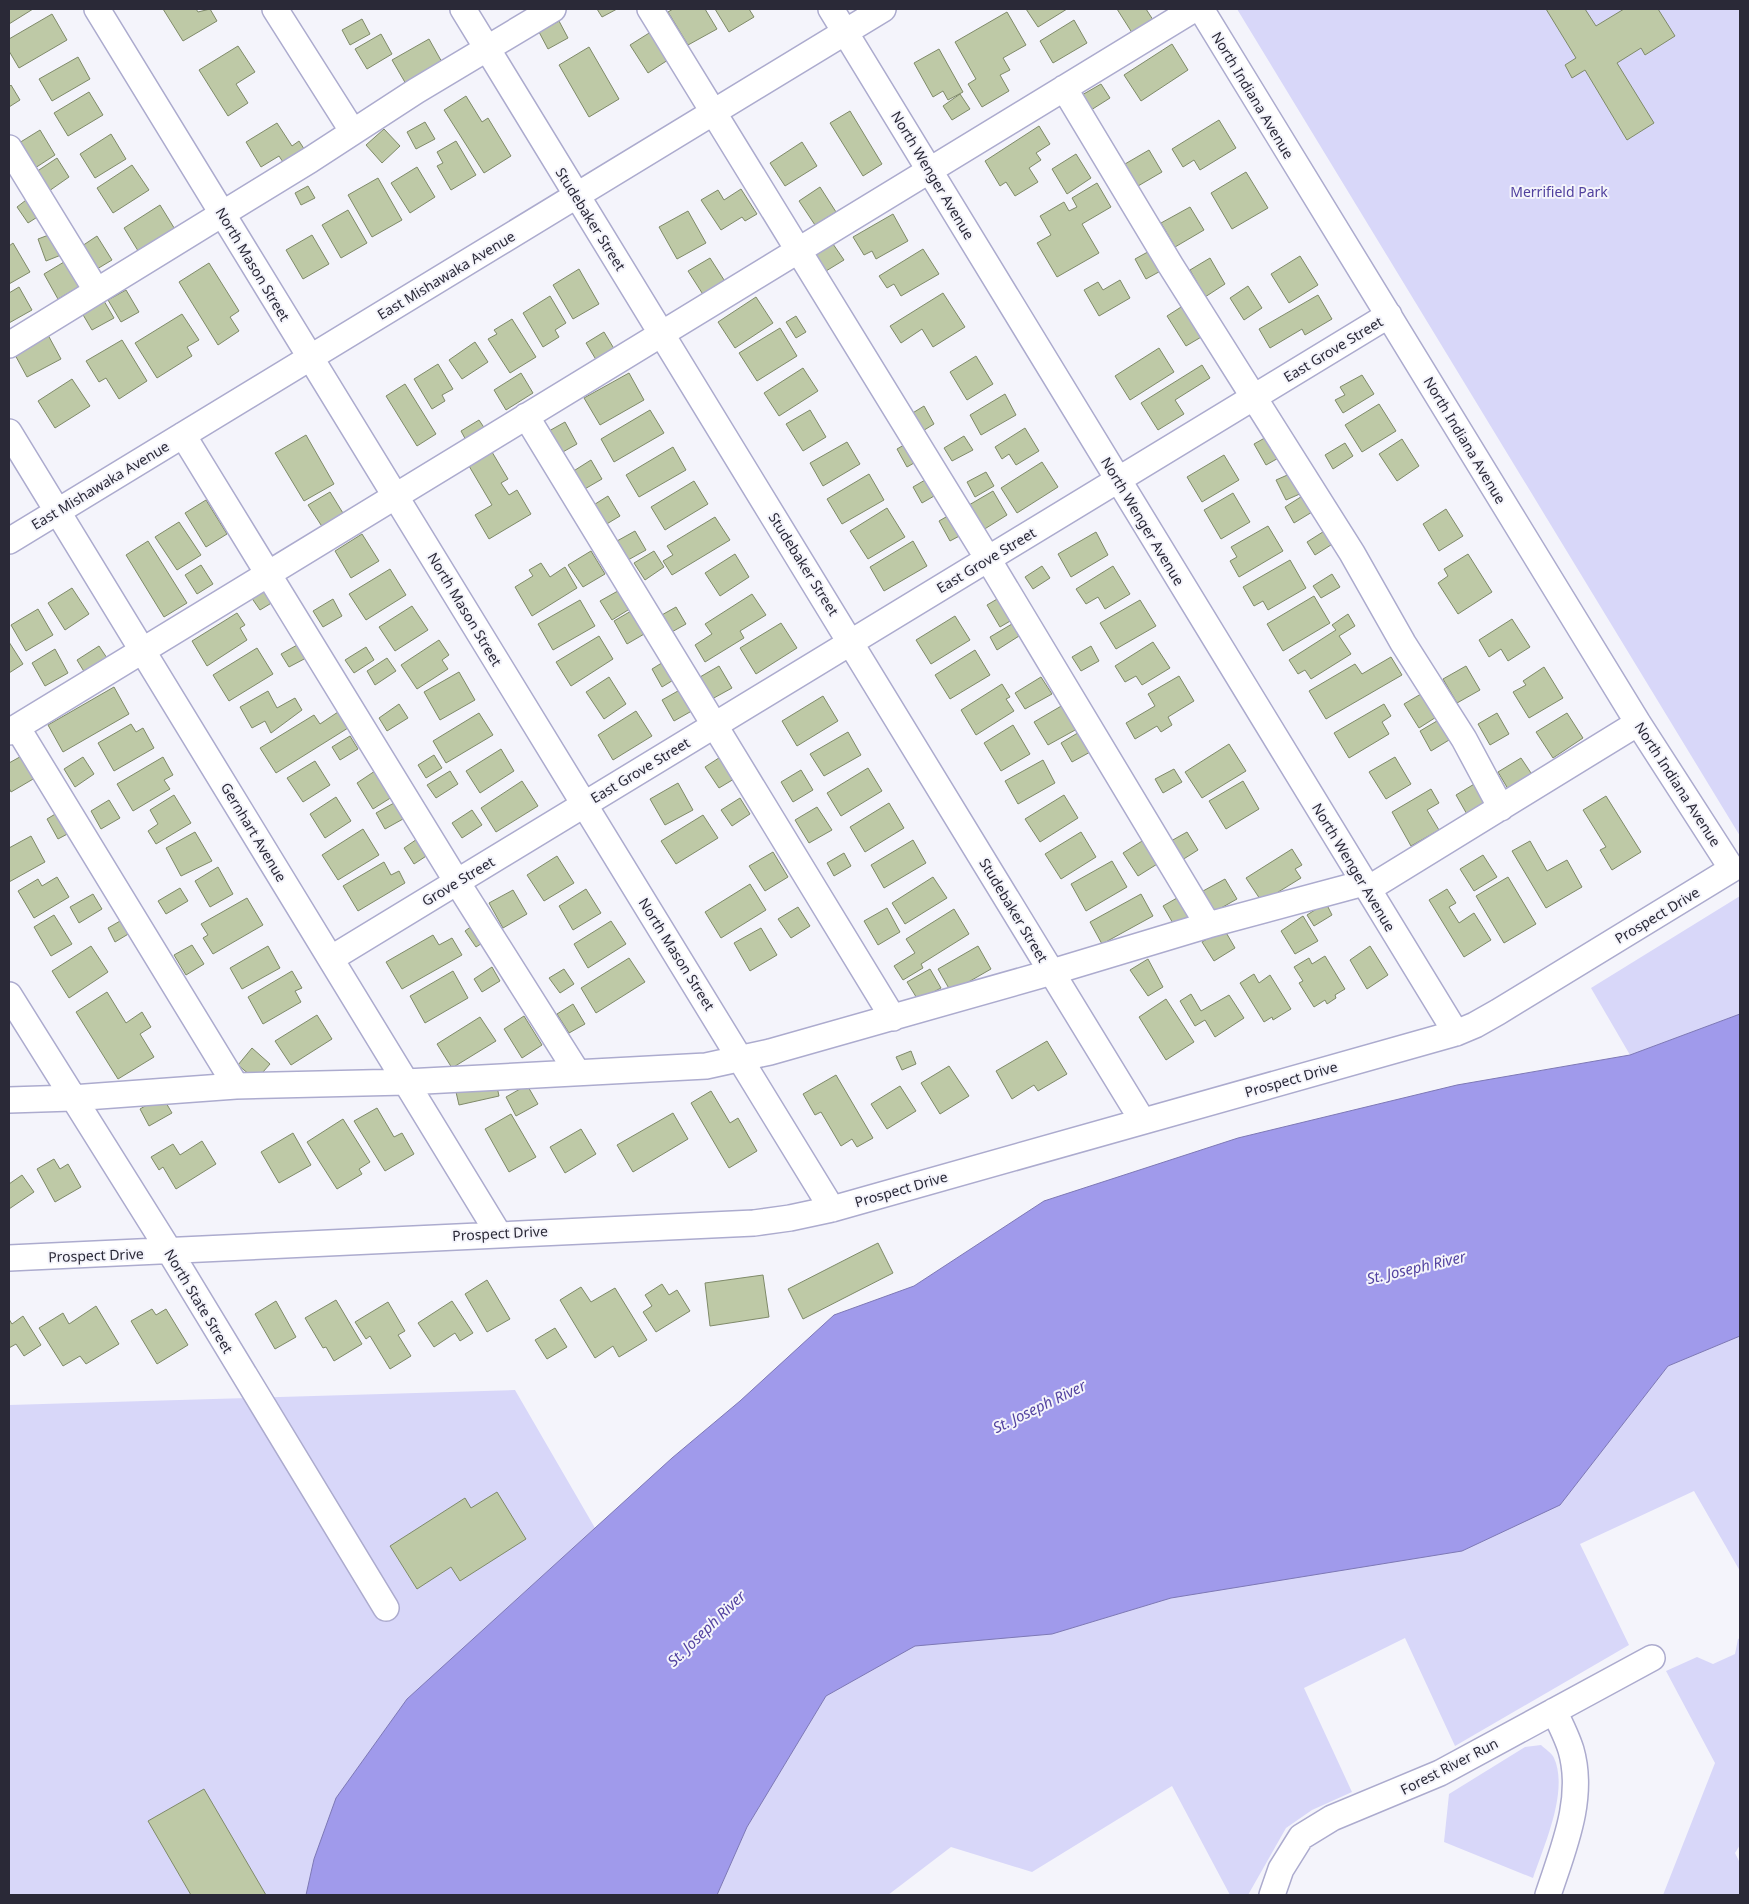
<svg xmlns="http://www.w3.org/2000/svg" width="1749" height="1904" font-family="'Noto Sans',sans-serif">
<rect width="100%" height="100%" fill="#f4f4fb"/>
<!-- green -->
<path fill="#d8d7f9" d="M1237,9H1740V836Z
M1740,896V1014L1630,1055L1591,988Z
M1740,1336V1571L1694,1491L1580,1544L1629,1645L1455,1746L1405,1638L1304,1688L1352,1792L1312,1810L1286,1828L1248,1895H1230L1172,1786L1032,1872L951,1847L888,1895H717L747,1827L826,1696L915,1645L1052,1634L1171,1598L1560,1505L1668,1366Z
M515,1390L595,1528L407,1699L314,1859L306,1895H9V1405Z
M1740,1638V1845L1735,1853L1740,1863V1895H1663L1715,1763L1666,1671L1697,1657L1713,1664L1735,1654L1738,1639Z
M1541,1745C1545,1749 1552,1753 1554,1758C1569,1791 1544,1845 1533,1878L1444,1842L1449,1794L1525,1747Z"/>
<!-- water -->
<path fill="#a09aeb" stroke="#7d78b5" d="M1740,1014V1336L1668,1366L1560,1505L1462,1551L1171,1598L1052,1634L915,1646L826,1696L747,1827L717,1895H306L314,1859L336,1798L407,1699L672,1458L740,1401L834,1315L914,1286L1044,1201L1238,1138L1457,1085L1630,1055Z"/>
<!-- building -->
<path fill="#bec9a6" stroke="#7f8a69" d="M9,9H33L9,24Z
M163,9H196L198,12L210,9L217,21L183,41Z
M597,9H617L602,17Z
M673,9H705L717,29L688,45L668,12Z
M715,9H749L754,17L729,32Z
M1026,9H1067L1038,27Z
M1117,9H1146L1157,26L1136,39Z
M1546,9H1585L1596,26L1624,9H1658L1675,36L1645,55L1641,48L1617,63L1654,123L1627,140L1585,70L1572,78L1565,65L1576,58Z
M1007,12L1026,45L1003,58L1010,70L1000,75L1009,91L982,107L968,84L976,79L955,42Z
M52,14L67,40L19,68L9,51V39Z
M362,19L370,34L350,45L342,30Z
M1074,20L1087,43L1053,63L1040,41Z
M559,21L568,38L548,49L539,32Z
M654,30L671,58L648,73L630,45Z
M381,34L392,54L367,69L355,49Z
M429,39L443,64L406,84L392,60Z
M1172,44L1188,70L1141,101L1124,75Z
M238,46L255,72L236,84L248,103L228,116L199,70Z
M589,47L619,99L589,117L559,65Z
M939,49L963,92L948,100L943,91L933,97L914,63Z
M78,57L90,79L52,101L39,79Z
M1101,84L1110,98L1091,110L1082,95Z
M11,85L20,100L9,107V87Z
M89,92L103,115L68,136L54,113Z
M960,94L970,109L952,120L943,106Z
M466,96L482,122L488,118L511,156L484,173L444,110Z
M850,111L882,164L863,176L830,123Z
M1219,120L1236,148L1200,170L1194,160L1183,167L1172,149Z
M425,122L435,139L416,149L407,132Z
M277,123L292,146L299,141L308,155L287,168L279,156L261,167L246,142Z
M1039,126L1050,144L1036,153L1041,160L1029,168L1038,182L1015,196L1006,182L1000,186L985,161Z
M384,129L400,146L382,163L366,145Z
M40,130L55,155L35,168L19,143Z
M111,134L126,159L95,178L80,154Z
M456,141L476,175L451,190L437,166L443,163L437,152Z
M802,142L817,166L785,186L770,163Z
M1149,150L1162,172L1138,186L1125,164Z
M1076,154L1091,178L1067,194L1052,169Z
M57,158L69,177L49,191L36,172Z
M132,165L149,190L113,213L97,188Z
M417,167L435,197L410,213L391,183Z
M1246,172L1268,208L1232,229L1211,193Z
M378,178L402,220L372,237L348,195Z
M1097,183L1111,207L1082,224L1099,253L1057,277L1037,243L1051,235L1040,216L1064,202L1069,211L1077,207L1072,198Z
M308,186L315,198L301,205L295,193Z
M820,187L836,212L815,225L799,201Z
M741,189L757,214L745,221L742,217L721,230L701,200L718,190L724,200Z
M30,197L42,214L28,223L17,207Z
M160,205L176,231L140,254L124,228Z
M1190,207L1204,230L1175,247L1161,223Z
M348,210L367,243L341,258L322,225Z
M688,211L706,243L677,259L659,227Z
M893,214L908,241L876,259L872,251L864,255L853,237Z
M54,233L61,255L46,261L38,239Z
M312,235L329,264L303,279L286,250Z
M97,236L112,260L97,269L82,246Z
M13,243L30,272L9,284V246Z
M833,244L844,260L826,271L815,255Z
M1155,248L1166,268L1146,279L1135,259Z
M923,249L939,274L901,296L894,284L887,288L879,276Z
M1300,256L1318,285L1289,303L1271,274Z
M710,258L726,283L704,296L688,271Z
M1210,258L1225,284L1205,297L1190,270Z
M69,259L84,284L58,299L44,274Z
M209,263L239,311L230,317L239,331L218,345L179,282Z
M579,269L599,304L573,319L553,285Z
M1120,280L1130,298L1099,316L1084,290L1098,282L1103,290Z
M1248,286L1262,308L1244,320L1230,298Z
M19,287L32,310L9,323V293Z
M126,290L139,312L121,322L108,300Z
M943,293L965,327L933,347L922,329L901,343L890,326Z
M1318,295L1332,319L1305,335L1302,329L1270,348L1259,329Z
M550,296L566,323L555,330L559,337L543,347L523,313Z
M756,297L773,323L735,348L718,322Z
M104,301L114,318L92,330L82,313Z
M1189,302L1208,333L1186,346L1167,316Z
M182,314L199,340L187,347L192,356L157,378L135,343Z
M796,316L806,332L796,338L786,322Z
M512,319L536,357L510,373L488,339L497,334L494,330Z
M780,328L797,356L757,381L739,353Z
M604,332L616,352L598,363L586,343Z
M48,335L61,359L27,377L14,353Z
M122,340L147,381L119,399L106,378L99,382L86,361Z
M475,342L488,362L462,379L449,360Z
M1159,348L1174,372L1130,400L1115,376Z
M976,356L993,384L967,400L950,372Z
M438,364L453,389L442,395L445,401L432,409L414,379Z
M1202,365L1210,378L1175,400L1184,414L1158,430L1141,403Z
M803,368L818,391L779,416L764,393Z
M521,373L533,393L506,410L494,390Z
M629,373L644,400L600,425L584,398Z
M1362,375L1374,394L1343,413L1335,400L1345,395L1340,387Z
M72,379L90,406L55,428L38,401Z
M405,384L436,434L417,446L386,396Z
M1005,394L1016,415L981,435L970,415Z
M1379,404L1396,431L1362,452L1345,425Z
M924,406L934,424L921,432L911,414Z
M650,410L664,433L614,462L601,439Z
M810,410L826,437L803,451L786,424Z
M479,420L487,432L468,444L461,431Z
M565,422L577,444L561,453L549,431Z
M1025,428L1039,451L1016,465L1009,454L1002,459L995,447Z
M306,435L334,484L304,501L275,453Z
M1270,435L1282,456L1266,465L1254,444Z
M964,436L973,450L952,461L944,448Z
M1402,439L1419,466L1397,481L1379,454Z
M911,441L921,459L907,467L897,449Z
M847,442L860,464L823,486L810,463Z
M1345,443L1353,456L1333,469L1325,455Z
M673,447L686,470L639,497L626,475Z
M492,452L508,479L501,483L509,495L517,490L531,514L489,539L475,515L492,505L469,466Z
M1224,455L1239,480L1202,502L1187,477Z
M591,460L602,479L583,490L572,472Z
M1042,462L1058,487L1017,513L1001,488Z
M986,472L994,486L975,497L967,482Z
M1292,473L1302,493L1286,500L1276,480Z
M869,474L884,500L842,524L827,499Z
M932,476L941,492L922,503L913,487Z
M694,481L708,504L665,530L651,507Z
M993,491L1007,515L983,530L969,505Z
M330,492L346,518L325,531L308,505Z
M1233,493L1250,522L1221,539L1204,510Z
M1307,493L1317,509L1294,523L1285,507Z
M608,496L620,516L605,525L592,506Z
M206,500L227,534L206,547L185,513Z
M887,508L905,537L868,559L850,531Z
M1446,509L1463,536L1439,551L1423,524Z
M953,513L965,533L950,541L939,521Z
M715,517L730,540L672,575L663,561L673,555L667,546Z
M179,522L201,555L177,570L155,537Z
M1268,526L1283,551L1239,577L1230,561L1237,557L1231,547Z
M1326,530L1334,543L1315,555L1307,542Z
M635,531L646,550L628,560L617,541Z
M1096,532L1108,555L1071,577L1058,554Z
M362,534L379,561L351,578L335,551Z
M148,541L187,603L164,617L126,555Z
M913,541L927,566L884,591L870,567Z
M591,551L605,574L583,587L568,565Z
M654,551L664,567L645,580L634,563Z
M735,554L749,577L720,596L705,573Z
M1468,554L1492,592L1458,614L1438,583L1448,576L1444,569Z
M1290,560L1306,588L1268,610L1263,601L1254,606L1243,587Z
M541,563L550,577L565,567L577,588L532,616L515,587L533,576L529,570Z
M201,565L213,584L197,594L185,575Z
M1042,566L1050,578L1033,589L1025,577Z
M1113,566L1130,594L1105,609L1098,597L1086,604L1076,589Z
M390,569L406,595L366,620L349,594Z
M1332,574L1340,587L1321,598L1313,586Z
M270,586L278,599L260,610L251,597Z
M625,587L636,605L612,620L600,601Z
M72,588L89,614L65,630L48,603Z
M752,594L766,615L740,631L744,638L705,662L695,645L712,634L705,624Z
M1004,595L1017,617L1000,627L987,605Z
M1314,596L1330,623L1283,651L1267,624Z
M333,599L342,616L323,627L313,611Z
M580,600L595,626L553,650L538,624Z
M1140,600L1156,626L1116,649L1100,623Z
M412,606L428,630L395,651L379,627Z
M638,607L651,630L627,644L614,621Z
M676,607L686,624L670,633L660,616Z
M38,609L53,635L26,651L11,625Z
M237,613L245,625L240,628L247,640L207,666L192,641Z
M1348,614L1355,626L1339,636L1351,654L1311,679L1305,670L1298,674L1289,660L1336,630L1332,625Z
M955,616L970,640L931,664L916,640Z
M1512,619L1530,647L1508,661L1501,649L1489,657L1479,640Z
M781,623L797,648L756,674L740,648Z
M1012,624L1019,636L997,650L990,637Z
M599,636L613,659L571,686L556,662Z
M439,640L449,655L442,660L448,669L417,689L401,665Z
M9,642L23,664L9,673Z
M1153,642L1170,668L1142,685L1136,676L1125,682L1115,666Z
M299,644L306,658L289,667L281,654Z
M99,646L111,664L88,678L77,660Z
M1091,646L1099,661L1081,671L1072,657Z
M366,647L374,660L354,673L345,660Z
M257,648L273,674L229,701L213,675Z
M55,649L68,673L45,686L32,663Z
M975,650L990,675L950,699L935,675Z
M1391,657L1402,675L1326,719L1309,691L1355,664L1362,674Z
M387,658L396,671L375,685L367,671Z
M665,661L675,679L662,687L652,669Z
M719,666L732,688L712,699L700,677Z
M1466,666L1480,690L1457,703L1443,679Z
M1544,667L1563,698L1529,718L1513,692L1526,685L1523,681Z
M459,672L475,700L440,720L424,692Z
M1179,676L1194,701L1168,717L1172,725L1161,732L1157,726L1135,739L1126,723L1155,706L1148,694Z
M609,677L626,704L604,719L586,692Z
M1041,677L1052,694L1025,709L1015,693Z
M1002,684L1010,697L1006,699L1014,711L976,735L961,710Z
M114,687L129,714L63,752L48,725Z
M685,687L697,708L674,721L662,700Z
M268,691L277,708L295,698L302,710L271,733L265,721L252,728L240,707Z
M1426,691L1441,714L1419,728L1404,704Z
M823,696L838,721L797,746L782,721Z
M399,704L408,718L387,731L379,718Z
M1384,704L1391,716L1382,722L1389,734L1349,758L1334,733Z
M1063,705L1077,729L1048,745L1034,722Z
M636,711L652,736L613,760L598,735Z
M338,712L348,728L276,773L260,748L314,715L320,724Z
M479,713L493,735L446,763L433,741Z
M1497,713L1509,734L1490,745L1478,724Z
M1567,713L1583,738L1553,758L1536,732Z
M1442,718L1454,737L1431,751L1420,731Z
M131,724L136,732L143,728L154,748L114,771L98,743Z
M1013,725L1030,754L1001,771L984,743Z
M1081,731L1092,751L1072,762L1061,743Z
M848,732L861,755L824,776L810,754Z
M350,736L358,749L340,760L332,747Z
M1229,744L1246,771L1202,798L1185,772Z
M501,749L514,771L480,793L466,771Z
M27,753L40,775L11,792L9,788V763Z
M725,754L739,776L719,788L705,767Z
M434,755L442,768L426,778L418,765Z
M83,757L94,774L75,787L64,769Z
M163,757L173,775L164,780L170,789L133,811L117,784Z
M1395,757L1411,784L1386,799L1369,772Z
M1521,758L1535,779L1511,794L1498,772Z
M1043,760L1055,783L1018,804L1005,781Z
M315,761L330,785L303,802L287,778Z
M868,768L882,791L841,816L827,793Z
M1174,769L1182,782L1163,793L1155,779Z
M801,770L813,790L793,802L781,782Z
M375,771L392,797L373,809L357,783Z
M450,771L458,784L436,798L427,785Z
M522,781L538,806L496,832L481,808Z
M1243,781L1259,809L1226,829L1209,801Z
M678,783L693,810L665,825L650,799Z
M1476,783L1488,804L1468,816L1456,795Z
M1431,789L1439,803L1427,810L1439,830L1411,846L1392,812Z
M174,795L191,823L156,844L148,831L158,824L150,810Z
M1064,795L1078,818L1040,842L1025,819Z
M1606,796L1641,852L1612,870L1600,850L1606,847L1583,810Z
M336,797L351,821L325,838L310,814Z
M740,798L750,814L732,826L721,810Z
M109,800L120,818L101,829L91,811Z
M394,803L403,819L385,829L376,813Z
M889,803L904,828L865,852L850,827Z
M817,807L832,830L809,843L795,820Z
M62,810L73,831L58,839L47,819Z
M472,810L482,825L462,838L452,823Z
M703,815L718,838L676,864L661,841Z
M363,829L379,855L338,880L322,855Z
M195,832L212,861L181,876L166,848Z
M1081,832L1096,857L1061,879L1045,854Z
M1187,832L1198,850L1182,860L1171,841Z
M423,835L434,851L414,864L404,848Z
M31,836L45,862L9,882V848Z
M1147,838L1162,861L1138,876L1123,853Z
M913,840L926,863L884,888L871,865Z
M1530,841L1547,871L1567,860L1582,887L1546,908L1512,851Z
M1292,849L1302,865L1295,869L1301,878L1262,902L1246,878Z
M773,852L788,877L765,891L749,866Z
M844,853L851,866L834,876L827,863Z
M1483,855L1497,877L1474,891L1460,869Z
M557,856L574,883L544,901L527,875Z
M1112,861L1127,887L1086,911L1071,884Z
M384,862L391,875L399,871L405,883L358,911L343,886Z
M218,867L233,894L210,907L195,881Z
M57,877L69,897L34,918L18,891L38,879L42,886Z
M933,877L947,898L905,924L892,903Z
M1508,877L1536,924L1504,943L1476,896Z
M1225,879L1237,899L1214,912L1203,891Z
M750,884L766,910L721,938L705,912Z
M180,888L188,901L166,914L158,901Z
M586,889L601,913L573,930L559,906Z
M1447,889L1456,903L1449,907L1459,923L1474,913L1491,940L1464,957L1429,900Z
M513,890L527,914L503,928L489,903Z
M93,894L102,909L79,923L70,907Z
M1141,894L1153,916L1102,944L1090,922Z
M1184,894L1194,913L1174,925L1163,906Z
M247,898L263,925L213,954L203,938L208,935L201,924Z
M1326,903L1332,915L1314,926L1307,915Z
M798,907L810,926L791,938L778,919Z
M887,908L900,932L878,945L864,921Z
M954,909L969,934L921,964L923,968L903,980L894,966L915,953L906,939Z
M54,915L72,944L51,956L34,927Z
M1303,916L1318,941L1295,954L1281,931Z
M127,917L135,930L115,942L108,928Z
M611,921L626,944L588,968L574,944Z
M476,923L487,940L476,947L465,931Z
M761,928L777,955L750,971L734,943Z
M1224,929L1235,948L1214,961L1202,942Z
M433,935L439,945L452,938L462,955L402,989L386,962Z
M192,945L204,964L186,975L174,955Z
M91,946L108,972L69,998L52,971Z
M268,946L280,968L242,989L230,968Z
M978,946L991,969L951,992L938,969Z
M1370,946L1388,975L1367,989L1350,960Z
M1325,956L1345,989L1335,995L1336,998L1327,1004L1325,1000L1314,1007L1299,983L1303,981L1294,967L1309,958L1312,964Z
M629,958L645,982L596,1013L581,988Z
M1148,959L1163,987L1148,996L1130,970Z
M492,967L500,981L482,992L474,979Z
M564,969L574,984L560,993L549,978Z
M930,969L941,988L918,1000L907,982Z
M292,971L302,988L295,991L301,1002L263,1024L248,997Z
M453,971L468,998L425,1023L410,996Z
M1254,974L1259,983L1270,975L1291,1009L1273,1020L1272,1017L1264,1022L1240,983Z
M107,992L126,1023L142,1012L151,1027L140,1034L154,1057L118,1079L76,1012Z
M1191,994L1201,1011L1229,995L1244,1018L1215,1037L1205,1020L1195,1026L1180,1001Z
M1166,999L1194,1042L1166,1060L1139,1017Z
M573,1004L585,1024L569,1033L557,1014Z
M317,1015L332,1039L291,1065L275,1041Z
M524,1016L542,1045L522,1058L504,1029Z
M480,1017L496,1041L452,1068L437,1044Z
M1047,1041L1067,1074L1038,1091L1034,1085L1012,1099L996,1071Z
M252,1048L270,1064L256,1080L238,1065Z
M911,1051L916,1064L902,1070L896,1057Z
M949,1066L969,1096L940,1114L921,1083Z
M836,1075L873,1138L857,1147L852,1139L841,1146L821,1112L815,1115L803,1094Z
M496,1082L499,1096L459,1105L456,1092Z
M527,1085L538,1104L516,1116L506,1097Z
M900,1086L916,1111L887,1129L871,1104Z
M711,1091L730,1123L738,1118L757,1151L729,1168L691,1103Z
M162,1096L172,1113L149,1126L140,1109Z
M377,1108L394,1137L402,1133L414,1154L385,1171L354,1121Z
M673,1113L688,1139L633,1172L617,1145Z
M511,1114L536,1157L509,1172L485,1129Z
M343,1119L370,1162L359,1169L362,1174L337,1189L307,1142Z
M581,1129L596,1154L565,1173L550,1147Z
M293,1133L311,1165L279,1183L261,1152Z
M202,1141L216,1164L176,1189L163,1167L159,1170L151,1157L173,1144L180,1155Z
M54,1159L60,1169L68,1164L81,1187L55,1202L37,1169Z
M22,1175L34,1192L9,1209V1184Z
M878,1243L893,1273L803,1319L788,1289Z
M763,1275L769,1317L710,1326L705,1283Z
M487,1280L510,1319L487,1332L465,1294Z
M662,1284L669,1295L677,1290L690,1311L656,1332L643,1312L652,1306L645,1295Z
M581,1287L591,1302L615,1288L647,1340L619,1357L613,1346L595,1358L560,1300Z
M336,1300L362,1344L334,1361L326,1347L323,1348L305,1318Z
M276,1301L296,1337L275,1349L255,1314Z
M452,1301L473,1333L460,1341L455,1333L434,1347L418,1323Z
M388,1302L405,1331L398,1335L411,1356L390,1369L370,1336L366,1339L355,1322Z
M96,1306L119,1344L86,1364L80,1356L63,1366L39,1328L63,1313L69,1324Z
M152,1309L156,1315L166,1309L188,1345L157,1364L131,1321Z
M23,1316L41,1345L24,1356L16,1344L9,1348V1319L12,1324Z
M555,1328L567,1347L547,1359L535,1340Z
M497,1492L526,1539L460,1581L451,1567L417,1589L390,1546L465,1498L471,1508Z
M204,1789L266,1895H191L148,1821Z"/>
<g fill="none" stroke-linecap="round" stroke-linejoin="round">
<!-- minor casing -->
<g stroke="#acabce" stroke-width="28">
<path id="minor" d="M97,9L832,1209
M275,9L353,132
M463,9L1142,1120
M650,9L988,559L1208,925
M831,9L1456,1033
M1064,88L1171,266L1352,553L1403,643L1464,739L1501,808
M9,148L96,290
M9,345L310,160L416,91L553,9
M526,416L893,1018
M9,432L498,1233
M183,435L457,882L577,1072
M9,541L883,9
M17,727L236,1086
M9,732L1194,9
M1368,889L1638,723
M332,958L1389,315
M9,995L170,1252L386,1608
M9,1100L72,1098L236,1086L406,1082L706,1066L770,1052L1052,972L1208,925L1364,883
M9,1258C257,1248 506,1233 754,1223L790,1218L832,1209L1456,1033L1475,1025L1498,1012L1732,869L1638,723L1201,9
M1272,1895L1281,1869L1301,1837L1332,1818L1440,1773L1652,1658
M1548,1895C1563,1849 1585,1799 1571,1750C1567,1737 1560,1723 1554,1711"/>
</g>
<!-- minor -->
<use href="#minor" stroke="#fff" stroke-width="25"/>
</g>
<g text-anchor="middle" dominant-baseline="central" stroke-width="4" stroke-linejoin="round" paint-order="stroke">
<!-- street labels -->
<g font-size="14" fill="#2a2937" stroke="#f4f4fb">
<text transform="translate(1253 95) rotate(59)">North Indiana Avenue</text>
<text transform="translate(933 175) rotate(59)">North Wenger Avenue</text>
<text transform="translate(591 219) rotate(58)">Studebaker Street</text>
<text transform="translate(253 264) rotate(59)">North Mason Street</text>
<text transform="translate(446 275) rotate(-31)">East Mishawaka Avenue</text>
<text transform="translate(1333 349) rotate(-31)">East Grove Street</text>
<text transform="translate(1465 440) rotate(59)">North Indiana Avenue</text>
<text transform="translate(100 485) rotate(-31)">East Mishawaka Avenue</text>
<text transform="translate(1143 521) rotate(59)">North Wenger Avenue</text>
<text transform="translate(986 560) rotate(-31)">East Grove Street</text>
<text transform="translate(804 564) rotate(58)">Studebaker Street</text>
<text transform="translate(465 609) rotate(59)">North Mason Street</text>
<text transform="translate(640 770) rotate(-31)">East Grove Street</text>
<text transform="translate(1678 784) rotate(57)">North Indiana Avenue</text>
<text transform="translate(254 832) rotate(59)">Gernhart Avenue</text>
<text transform="translate(1354 867) rotate(59)">North Wenger Avenue</text>
<text transform="translate(458 881) rotate(-31)">Grove Street</text>
<text transform="translate(1014 910) rotate(59)">Studebaker Street</text>
<text transform="translate(1657 915) rotate(-31)">Prospect Drive</text>
<text transform="translate(677 954) rotate(58)">North Mason Street</text>
<text transform="translate(1291 1079) rotate(-16)">Prospect Drive</text>
<text transform="translate(901 1189) rotate(-16)">Prospect Drive</text>
<text transform="translate(500 1233) rotate(-3)">Prospect Drive</text>
<text transform="translate(96 1255) rotate(-2)">Prospect Drive</text>
<text transform="translate(199 1301) rotate(59)">North State Street</text>
<text transform="translate(1449 1766) rotate(-27)">Forest River Run</text>
</g>
<!-- park labels -->
<g font-size="14" fill="#50409e" stroke="#f4f4fb">
<text x="1559" y="191">Merrifield Park</text>
</g>
<!-- water labels -->
<g font-size="15" font-style="italic" fill="#5242a0" stroke="#f4f4fb">
<text transform="translate(1416 1267) rotate(-13)">St. Joseph River</text>
<text transform="translate(1039 1406) rotate(-26)">St. Joseph River</text>
<text transform="translate(706 1628) rotate(-44)">St. Joseph River</text>
</g>
</g>
<!-- border -->
<rect width="1749" height="1904" fill="none" stroke="#2a2937" stroke-width="20"/>
</svg>
